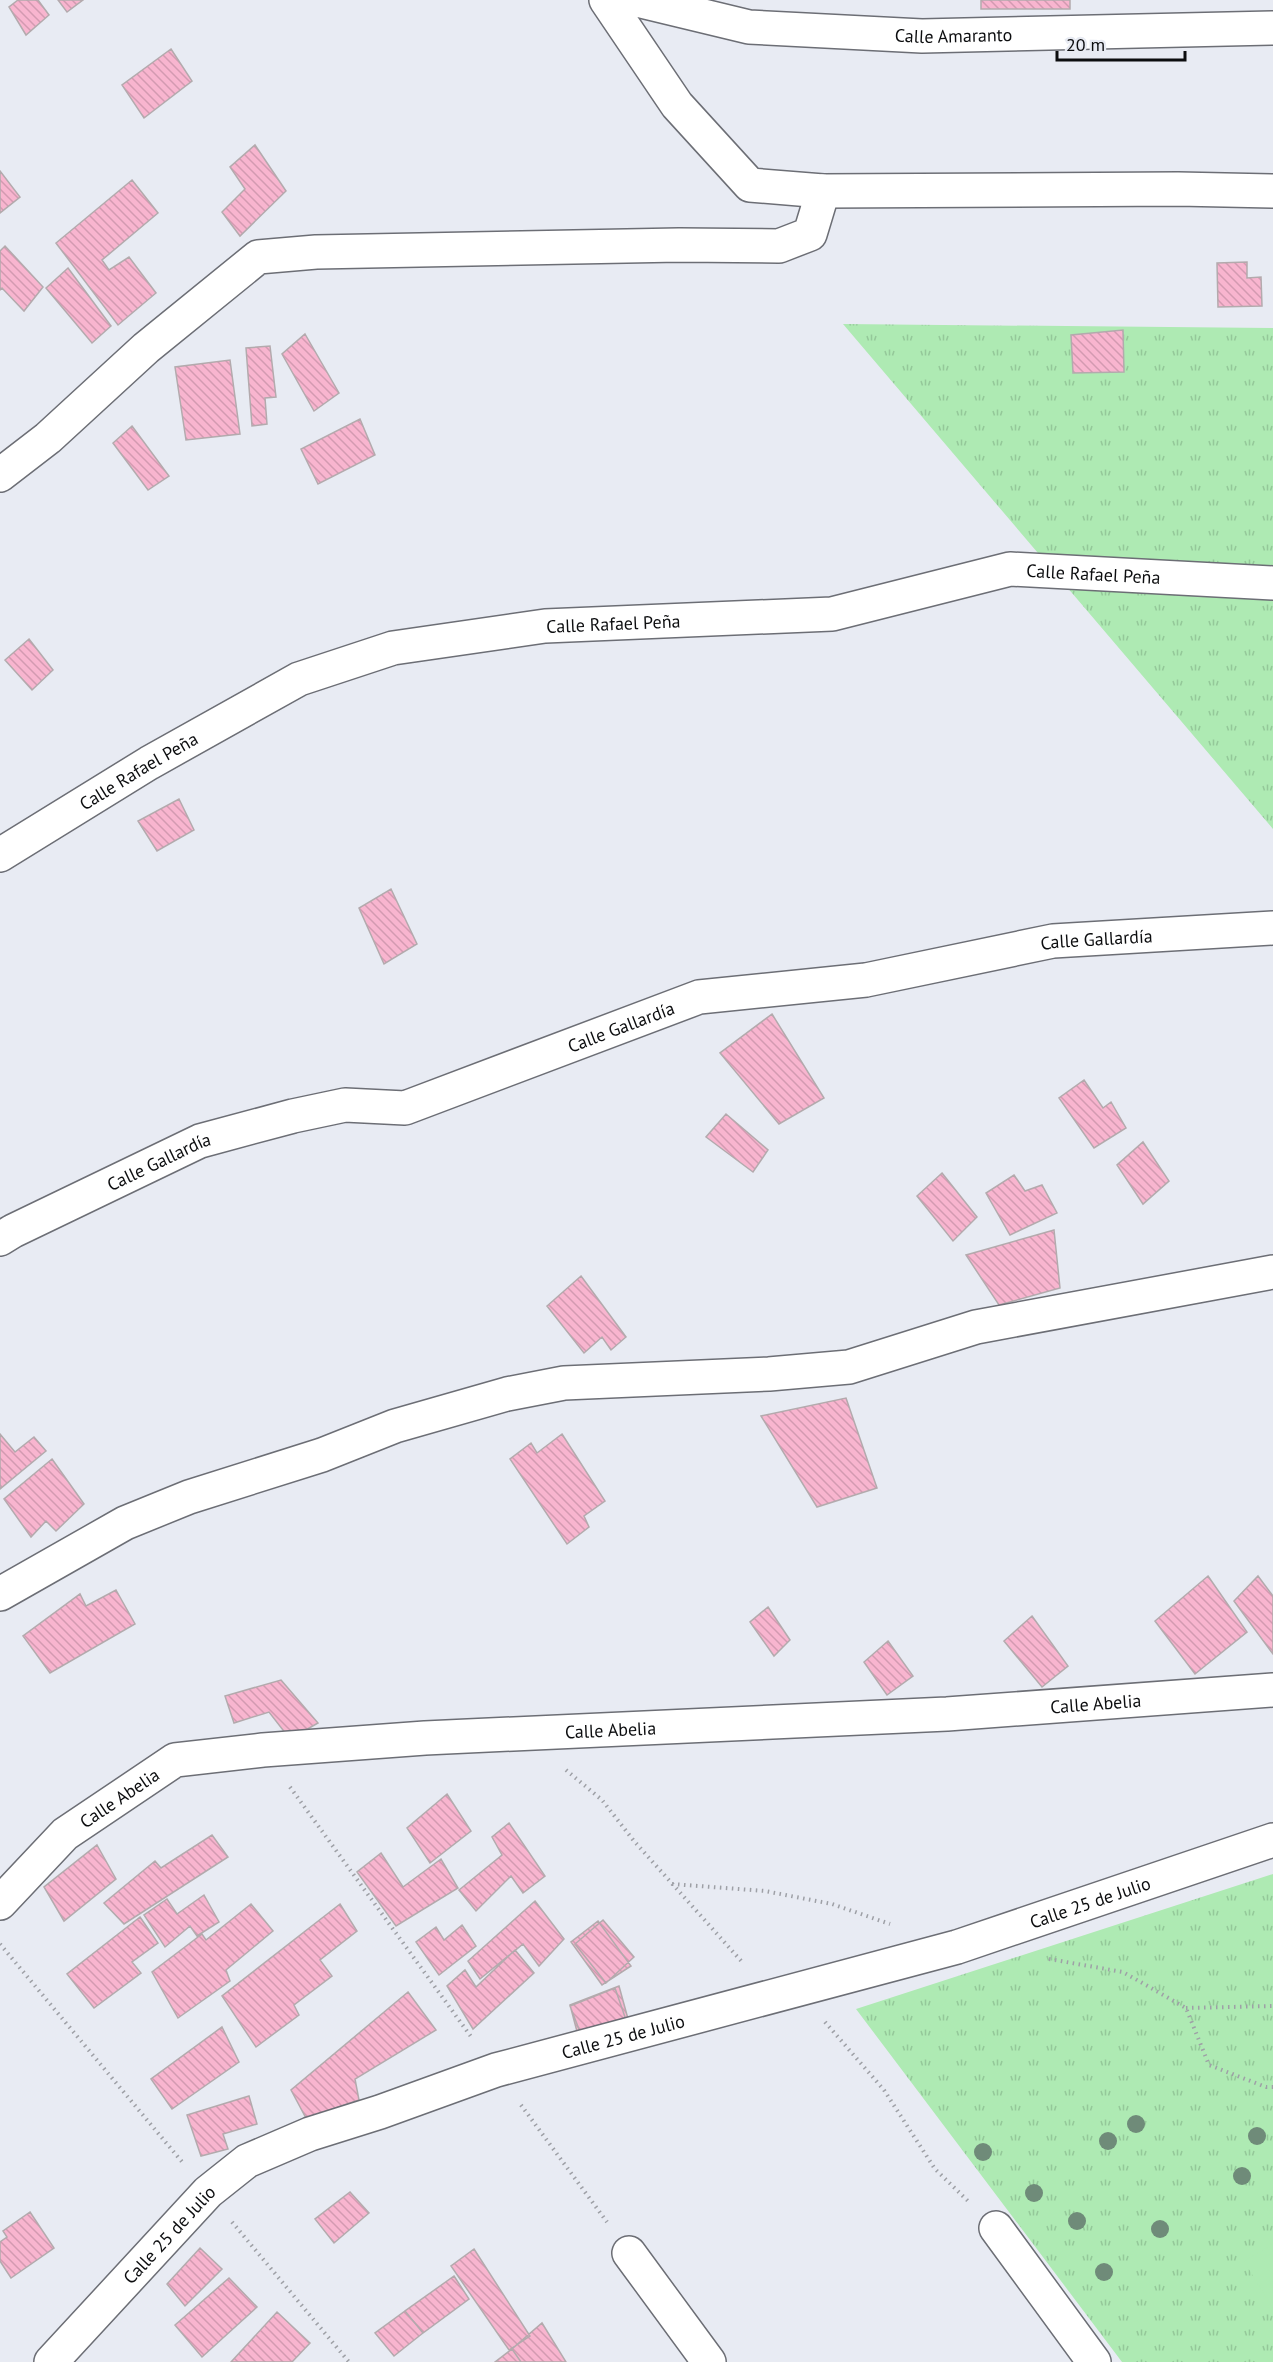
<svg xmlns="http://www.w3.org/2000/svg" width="1273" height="2362" font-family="'PT Sans',sans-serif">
<defs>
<pattern id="grass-tufts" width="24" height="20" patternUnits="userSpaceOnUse" patternTransform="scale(1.5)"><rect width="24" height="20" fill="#aeeab3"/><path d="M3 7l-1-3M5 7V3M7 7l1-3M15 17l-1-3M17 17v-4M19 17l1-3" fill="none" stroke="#94c899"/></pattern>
<pattern id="building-back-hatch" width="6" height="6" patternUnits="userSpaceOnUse" patternTransform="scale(1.5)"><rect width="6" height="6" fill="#f8b5cf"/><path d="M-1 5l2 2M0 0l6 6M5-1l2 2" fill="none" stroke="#d39ab1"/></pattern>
</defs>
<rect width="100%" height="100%" fill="#e8ebf3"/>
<!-- grass -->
<path fill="url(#grass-tufts)" d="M843,324L1273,328V829Z
M1273,1874V2362H1122L856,2009Z"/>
<!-- pitch -->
<path fill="#aeeab3" d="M1273,2244V2309L1244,2261Z"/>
<!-- building -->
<path fill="url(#building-back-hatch)" stroke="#b3aaad" stroke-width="1.5" d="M18,0H38L49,15L26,35L9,7Z
M58,0H83L67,12Z
M981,0H1070V9H981Z
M171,49L192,81L144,118L122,85Z
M255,145L286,191L240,236L222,212L245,189L230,167Z
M0,171L20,197L0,213Z
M132,180L158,213L102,260L109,270L129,257L156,293L118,325L56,243Z
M5,246L43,287L24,311L2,288L0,290V251Z
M1247,262V278L1261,277L1262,306L1218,307L1217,263Z
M68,268L111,326L92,343L46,288Z
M1123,330L1124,372L1073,373L1071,335Z
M305,334L339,393L314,411L282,354Z
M270,346L276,397L265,398L267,424L252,426L246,348Z
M230,360L240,434L186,440L175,367Z
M360,419L375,455L318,484L301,449Z
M132,426L169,476L148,490L113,443Z
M29,639L53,670L32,690L5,660Z
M179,799L194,830L157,851L138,821Z
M391,889L417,944L384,964L359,908Z
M772,1014L824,1098L779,1124L720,1053Z
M1084,1080L1103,1108L1111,1102L1126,1128L1094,1148L1059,1098Z
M726,1114L768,1150L753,1172L706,1137Z
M1143,1142L1169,1181L1143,1204L1117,1165Z
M942,1173L977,1217L953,1241L917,1196Z
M1014,1175L1025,1191L1042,1185L1057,1213L1010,1235L986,1193Z
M1054,1230L1060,1288L999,1305L966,1255Z
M581,1276L626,1337L611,1350L602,1337L584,1353L547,1306Z
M846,1398L877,1488L817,1507L761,1416Z
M0,1434L15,1452L34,1437L46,1451L0,1489Z
M562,1434L605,1501L584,1516L589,1527L567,1544L510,1459L531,1443L537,1453Z
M52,1459L84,1504L56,1531L46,1521L31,1537L4,1499Z
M1208,1576L1247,1632L1195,1674L1155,1621Z
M1258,1576L1273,1596V1654L1234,1601Z
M116,1590L135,1624L50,1673L23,1636L80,1594L86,1606Z
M768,1607L790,1640L774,1656L750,1622Z
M1032,1616L1068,1666L1042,1687L1004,1641Z
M888,1641L913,1676L887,1695L864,1662Z
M281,1680L318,1723L290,1739L269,1712L234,1723L225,1696Z
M447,1794L471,1831L430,1863L407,1828Z
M509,1823L545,1876L523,1893L511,1876L476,1911L459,1890L502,1855L492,1837Z
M212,1835L228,1857L124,1924L104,1903L155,1861L161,1868Z
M97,1845L116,1879L64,1921L44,1887Z
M381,1853L403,1887L441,1859L458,1888L396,1926L357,1872Z
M204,1895L219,1922L197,1936L190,1926L165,1947L144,1915L167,1899L177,1914Z
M535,1901L564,1939L539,1966L523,1944L480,1979L468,1961Z
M251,1904L273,1931L226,1970L230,1981L178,2018L152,1972L202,1934L206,1940Z
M340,1904L357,1931L320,1960L332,1976L294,2005L299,2015L256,2047L222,1996Z
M140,1917L158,1943L132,1962L141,1973L94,2008L67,1974Z
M603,1920L634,1957L606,1983L575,1944Z
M598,1921L631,1966L602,1985L571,1942Z
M462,1925L476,1946L439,1975L416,1942L436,1927L444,1940Z
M515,1950L534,1973L473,2029L447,1986L465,1970L476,1987Z
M619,1986L630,2026L580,2043L570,2005Z
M615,1988L626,2020L582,2037L570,2006Z
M408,1992L436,2030L355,2079L359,2100L306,2118L291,2090Z
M222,2027L239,2062L172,2109L151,2079Z
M249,2096L257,2124L223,2134L228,2149L201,2156L187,2115Z
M350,2192L369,2213L334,2243L315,2219Z
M30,2212L54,2248L11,2278L0,2261V2242L7,2237L3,2231Z
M200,2248L222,2269L185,2306L167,2284Z
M474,2249L530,2336L509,2350L451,2266Z
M454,2276L469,2299L423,2333L405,2311Z
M229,2278L257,2307L202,2357L175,2325Z
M405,2311L423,2333L394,2356L375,2333Z
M277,2312L310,2343L292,2362H231Z
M542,2323L566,2362H521L512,2349Z
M512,2349L521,2362H495Z"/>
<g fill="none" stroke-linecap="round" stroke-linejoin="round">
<!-- minor casing -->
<g stroke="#6c6e75" stroke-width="36">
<g id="minor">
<path d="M606,0L677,105L750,185L823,191L1178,189L1273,191"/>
<path id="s1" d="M637,0L749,27L922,36L1273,28"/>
<path d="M0,475L48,438L146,348L258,257L316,252L679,245L779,246L810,234L823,191"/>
<path id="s2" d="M0,855L149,763L299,679L393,648L545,626L832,614L1010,569L1273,583"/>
<path id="s3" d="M0,1239L13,1231L200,1141L293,1116L345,1105L405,1108L699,997L866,980L1053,941L1273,928"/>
<path d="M0,1594L125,1523L189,1497L322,1455L395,1426L507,1394L564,1383L769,1374L849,1367L976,1327L1273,1272"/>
<path id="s4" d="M0,1903L65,1834L175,1760L263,1750L425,1738L947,1714L1273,1690"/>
<path d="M996,2228L1094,2362"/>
<path d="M629,2253L709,2362"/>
<path id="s5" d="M51,2362L208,2192L247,2161L310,2134L380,2112L496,2070L957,1947L1273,1840"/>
</g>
</g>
<!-- path -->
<path stroke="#9ea0a6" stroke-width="4" stroke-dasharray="1.5 4.5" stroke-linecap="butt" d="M566,1770L602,1800L634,1841L743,1963
M290,1787L472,2038
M672,1884L765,1891L832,1904L890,1924
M0,1944L183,2163
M1049,1959L1123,1972L1186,2008L1209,2065L1266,2087H1273
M1186,2008L1273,2006
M825,2022L884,2090L935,2169L968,2201
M521,2105L607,2222
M232,2222L349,2362"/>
<!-- minor -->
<use href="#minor" stroke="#fff" stroke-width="33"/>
</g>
<!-- trees -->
<g fill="#6f8b79">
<circle cx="1136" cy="2124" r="9"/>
<circle cx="1257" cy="2136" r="9"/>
<circle cx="1108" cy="2141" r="9"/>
<circle cx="983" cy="2152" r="9"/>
<circle cx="1242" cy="2176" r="9"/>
<circle cx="1034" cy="2193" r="9"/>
<circle cx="1077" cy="2221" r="9"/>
<circle cx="1160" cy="2229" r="9"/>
<circle cx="1104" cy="2272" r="9"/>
</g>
<g text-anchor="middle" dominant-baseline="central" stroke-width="6" stroke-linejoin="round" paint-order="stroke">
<!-- street labels -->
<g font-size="18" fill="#0c0d0f" stroke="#e8ebf3">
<text stroke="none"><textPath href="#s1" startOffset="320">Calle Amaranto</textPath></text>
<text stroke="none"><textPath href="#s2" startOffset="1154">Calle Rafael Peña</textPath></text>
<text stroke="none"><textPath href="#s2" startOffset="668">Calle Rafael Peña</textPath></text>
<text stroke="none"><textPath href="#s2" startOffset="162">Calle Rafael Peña</textPath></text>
<text stroke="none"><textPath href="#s3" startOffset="1149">Calle Gallardía</textPath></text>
<text stroke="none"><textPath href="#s3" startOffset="663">Calle Gallardía</textPath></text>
<text stroke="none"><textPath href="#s3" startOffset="177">Calle Gallardía</textPath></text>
<text stroke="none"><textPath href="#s4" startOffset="1150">Calle Abelia</textPath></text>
<text stroke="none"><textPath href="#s4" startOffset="664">Calle Abelia</textPath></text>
<text stroke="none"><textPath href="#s4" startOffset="160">Calle Abelia</textPath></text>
<text stroke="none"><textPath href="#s5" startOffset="1164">Calle 25 de Julio</textPath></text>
<text stroke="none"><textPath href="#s5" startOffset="678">Calle 25 de Julio</textPath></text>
<text stroke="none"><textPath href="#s5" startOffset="174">Calle 25 de Julio</textPath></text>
</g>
</g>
<!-- scale -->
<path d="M1057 51v9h128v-9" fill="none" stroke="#0c0d0f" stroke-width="3"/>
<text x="1066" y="51" font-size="18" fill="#0c0d0f" stroke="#e8ebf3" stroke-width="4.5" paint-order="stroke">20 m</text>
</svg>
